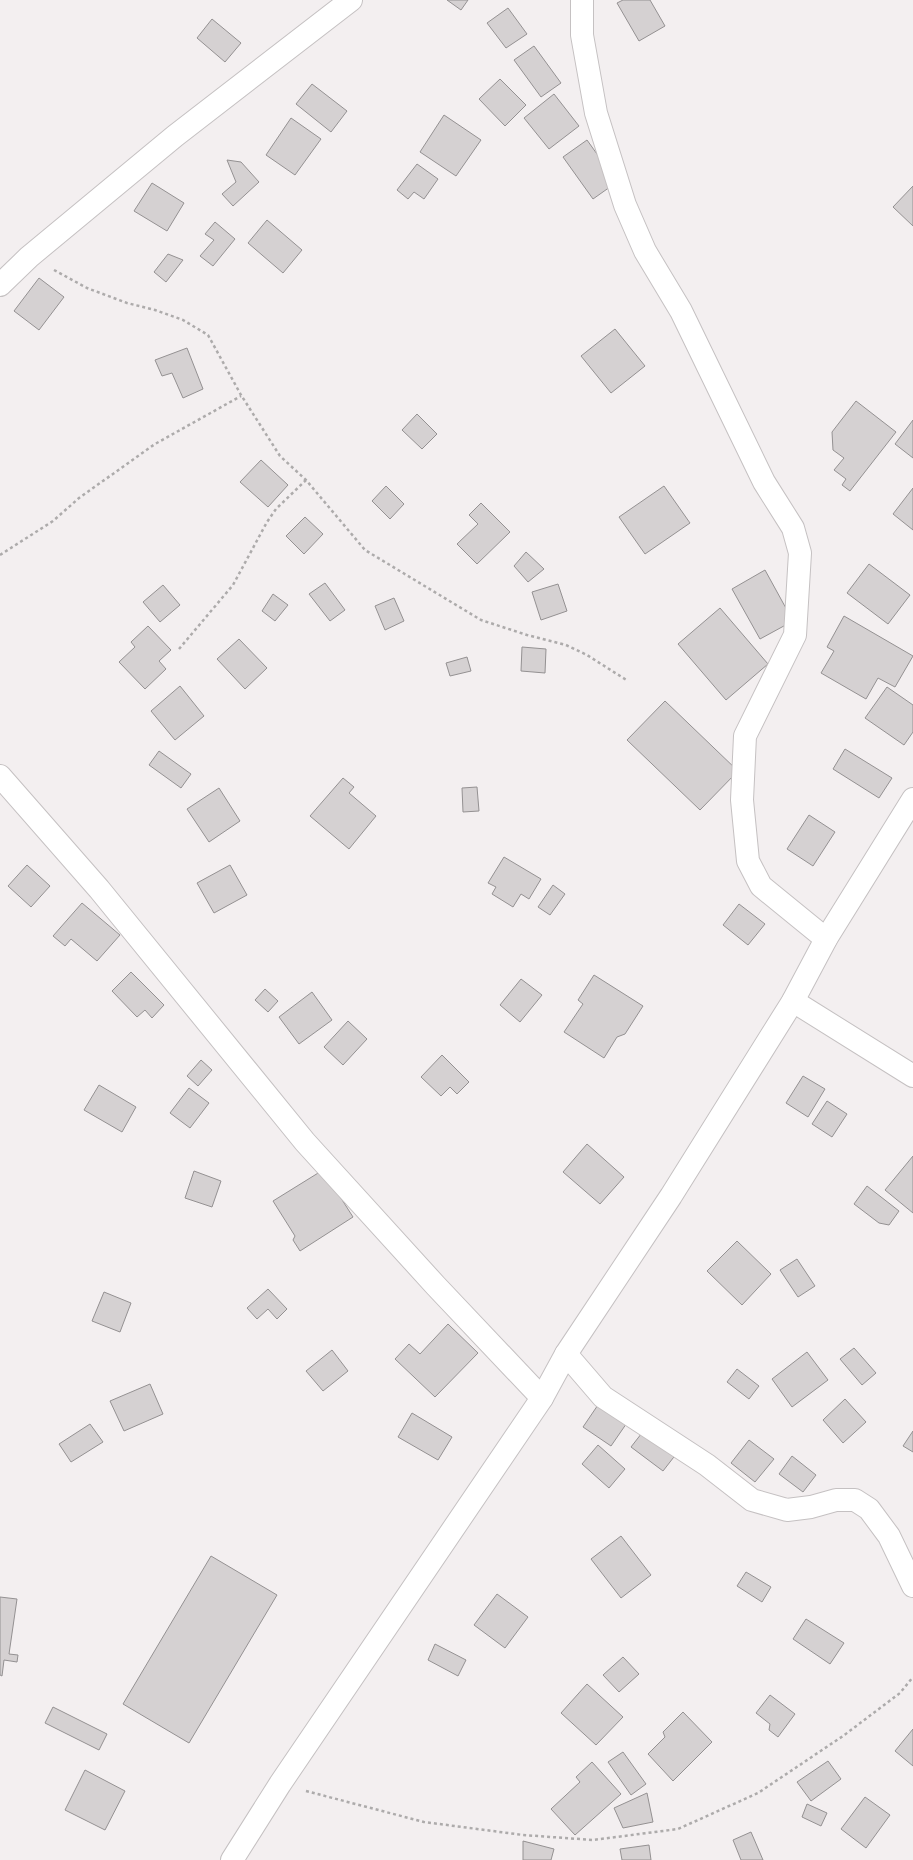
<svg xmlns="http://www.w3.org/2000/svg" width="913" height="1860" font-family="Rubik,sans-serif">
<rect width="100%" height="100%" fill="#f3eff0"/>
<!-- building -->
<path fill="#d5d1d2" stroke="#949192" d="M447,0H468L461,10Z
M623,0H650L665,26L639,41L617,3Z
M508,8L527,34L506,48L487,23Z
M212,19L241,43L225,62L197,38Z
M534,46L561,83L541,97L514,60Z
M500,79L526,105L505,126L479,99Z
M312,84L347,111L331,132L296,104Z
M554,94L579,126L549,149L524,118Z
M444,115L481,140L456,176L420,152Z
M291,118L321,139L295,175L266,155Z
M587,140L617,182L593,199L563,157Z
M227,160L241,162L259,182L233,206L222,194L236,182Z
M417,164L438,179L424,199L414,192L408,199L397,190Z
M152,183L184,203L167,231L134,211Z
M913,186V226L893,207Z
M267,220L302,250L283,273L248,243Z
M215,222L235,239L213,266L200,256L214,240L205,234Z
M168,254L183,260L166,282L154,272Z
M39,278L64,297L39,330L14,311Z
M615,329L645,366L611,393L581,356Z
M187,348L203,389L183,398L172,373L162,376L155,360Z
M856,401L896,432L850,491L842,485L846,479L834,470L844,458L833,450L832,432Z
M417,414L437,434L422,449L402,430Z
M913,420V458L895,444Z
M261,460L288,485L268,507L240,482Z
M386,486L404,504L390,519L372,501Z
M664,486L690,523L645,554L619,517Z
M913,488V530L893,514Z
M481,503L510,532L477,564L457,544L478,524L469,515Z
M305,517L323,534L304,554L286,536Z
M526,552L544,569L528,582L514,566Z
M869,564L910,595L888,624L847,593Z
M765,570L793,621L760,639L732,589Z
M325,583L345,610L330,621L309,594Z
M558,584L567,611L541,620L532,592Z
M163,585L180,605L160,622L143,602Z
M273,594L288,605L275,621L262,611Z
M394,598L404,621L385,630L375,606Z
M720,608L768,664L726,700L678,644Z
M844,616L913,656L895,687L878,678L866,699L821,673L834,651L827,647Z
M148,626L171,650L159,661L166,669L145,689L119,662L135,647L131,642Z
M239,639L267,668L245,689L217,659Z
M522,647L546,649L545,673L521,671Z
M467,657L471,671L450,676L446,663Z
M180,686L204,716L175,740L151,711Z
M887,687L913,705V732L904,745L865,718Z
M665,701L738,771L700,810L627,740Z
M845,749L892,778L879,798L833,769Z
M159,751L191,774L181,788L149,765Z
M343,778L354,787L349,793L376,816L349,849L310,816Z
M477,787L479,811L463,812L462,788Z
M219,788L240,821L209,842L187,809Z
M809,815L835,832L813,866L787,849Z
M504,857L541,879L529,899L521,894L513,907L492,894L496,887L488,883Z
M27,865L50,886L31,907L8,886Z
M230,865L247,895L214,913L197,883Z
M553,885L565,894L550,915L538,907Z
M82,903L120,935L97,961L71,939L65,946L53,936Z
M739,904L765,924L748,945L723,925Z
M131,972L164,1005L152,1018L145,1010L137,1017L112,991Z
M594,975L643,1006L625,1034L617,1037L604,1058L564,1032L583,1004L578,1000Z
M521,979L542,995L520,1022L500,1005Z
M265,989L278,1001L268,1012L255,1000Z
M312,992L332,1020L299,1044L279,1017Z
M348,1021L367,1039L343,1065L324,1047Z
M442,1055L469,1082L457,1094L450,1087L441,1096L421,1077Z
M201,1060L212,1070L198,1086L187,1076Z
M803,1076L825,1089L808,1117L786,1103Z
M99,1085L136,1107L122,1132L84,1110Z
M189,1088L209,1103L190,1128L170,1113Z
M827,1101L847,1114L832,1137L812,1124Z
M587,1144L624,1177L600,1204L563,1172Z
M913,1156V1213L885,1190Z
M323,1170L353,1217L300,1251L293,1240L295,1236L273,1201Z
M194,1171L221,1181L212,1207L185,1198Z
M867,1186L899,1211L889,1225L879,1223L854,1204Z
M737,1241L771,1274L742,1305L707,1271Z
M797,1259L815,1286L798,1297L780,1270Z
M268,1289L287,1309L277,1319L268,1309L257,1319L247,1308Z
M104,1292L131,1303L120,1332L92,1321Z
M448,1324L478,1353L435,1397L395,1359L409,1344L420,1354Z
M854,1348L876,1373L862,1385L840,1359Z
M332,1350L348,1371L323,1391L306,1371Z
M807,1352L828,1380L792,1407L772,1379Z
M737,1369L759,1386L749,1399L727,1382Z
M150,1384L163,1414L124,1431L110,1401Z
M602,1399L631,1417L611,1446L583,1427Z
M845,1399L866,1422L843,1443L823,1420Z
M412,1413L452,1437L438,1460L398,1437Z
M90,1424L103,1442L71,1462L59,1444Z
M645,1429L677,1453L663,1471L631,1447Z
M913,1431V1452L903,1446Z
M749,1440L774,1459L755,1482L731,1463Z
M598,1445L625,1469L609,1488L582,1464Z
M792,1456L816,1475L803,1492L779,1474Z
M621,1536L651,1575L621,1598L591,1559Z
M211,1556L277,1595L189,1743L123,1704Z
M746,1572L771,1587L762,1602L737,1586Z
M497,1594L528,1617L505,1648L474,1625Z
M0,1597L17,1599L9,1654L18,1655L17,1662L4,1660L2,1676L0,1675Z
M806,1619L844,1643L830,1664L793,1639Z
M435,1644L466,1660L458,1676L428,1660Z
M623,1657L639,1674L619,1692L603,1675Z
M587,1684L623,1717L596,1745L561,1713Z
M770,1695L795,1714L778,1737L769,1730L770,1724L756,1713Z
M53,1707L107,1734L99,1750L45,1723Z
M683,1712L712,1742L673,1781L648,1754L665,1737L663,1732Z
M913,1729V1766L895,1751Z
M623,1752L646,1784L631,1795L608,1762Z
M828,1761L841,1779L811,1801L797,1782Z
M592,1762L621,1794L575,1835L551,1809L580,1782L576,1777Z
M85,1770L125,1791L105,1830L65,1810Z
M647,1793L653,1822L623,1828L614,1808Z
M865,1797L890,1815L866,1848L841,1829Z
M807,1804L827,1813L821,1826L802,1817Z
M751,1832L763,1860H741L733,1840Z
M523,1841L554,1849L551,1860H523Z
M649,1845L651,1860H622L620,1849Z"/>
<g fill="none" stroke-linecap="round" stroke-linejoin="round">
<!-- street casing -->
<g stroke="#c5c1c2" stroke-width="24">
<path id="street" d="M582,0V35L596,113L625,205L645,251L681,311L764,482L793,528L800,553L795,635L745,736L742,800L748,861L761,886L826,939
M0,285L29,257L175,136L351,0
M0,776L99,889L305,1142L436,1286L542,1398
M793,1001L913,1076
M566,1354L603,1397L707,1465L752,1500L787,1510L811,1507L836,1500H855L869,1509L889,1536L913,1586"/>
</g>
<!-- primary casing -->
<g stroke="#c5c1c2" stroke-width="24">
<path id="primary" d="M232,1860L280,1784L542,1398L566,1354L671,1196L793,1001L826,939L913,799"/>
</g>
<!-- path -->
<path stroke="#adabab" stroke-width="2.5" stroke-dasharray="3 3" stroke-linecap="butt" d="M54,270L87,288L127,303L155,310L183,320L208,335L241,395L280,456L306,480L365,550L481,620L527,635L566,645L587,655L628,681
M0,555L53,521L79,498L155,444L241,396
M179,649L233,585L267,522L276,509L306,480
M306,1791L424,1822L523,1835L593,1840L678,1829L758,1793L843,1736L900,1693L913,1677"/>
<!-- street -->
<use href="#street" stroke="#fff" stroke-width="22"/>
<!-- primary -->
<use href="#primary" stroke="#fff" stroke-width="22"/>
</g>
</svg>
